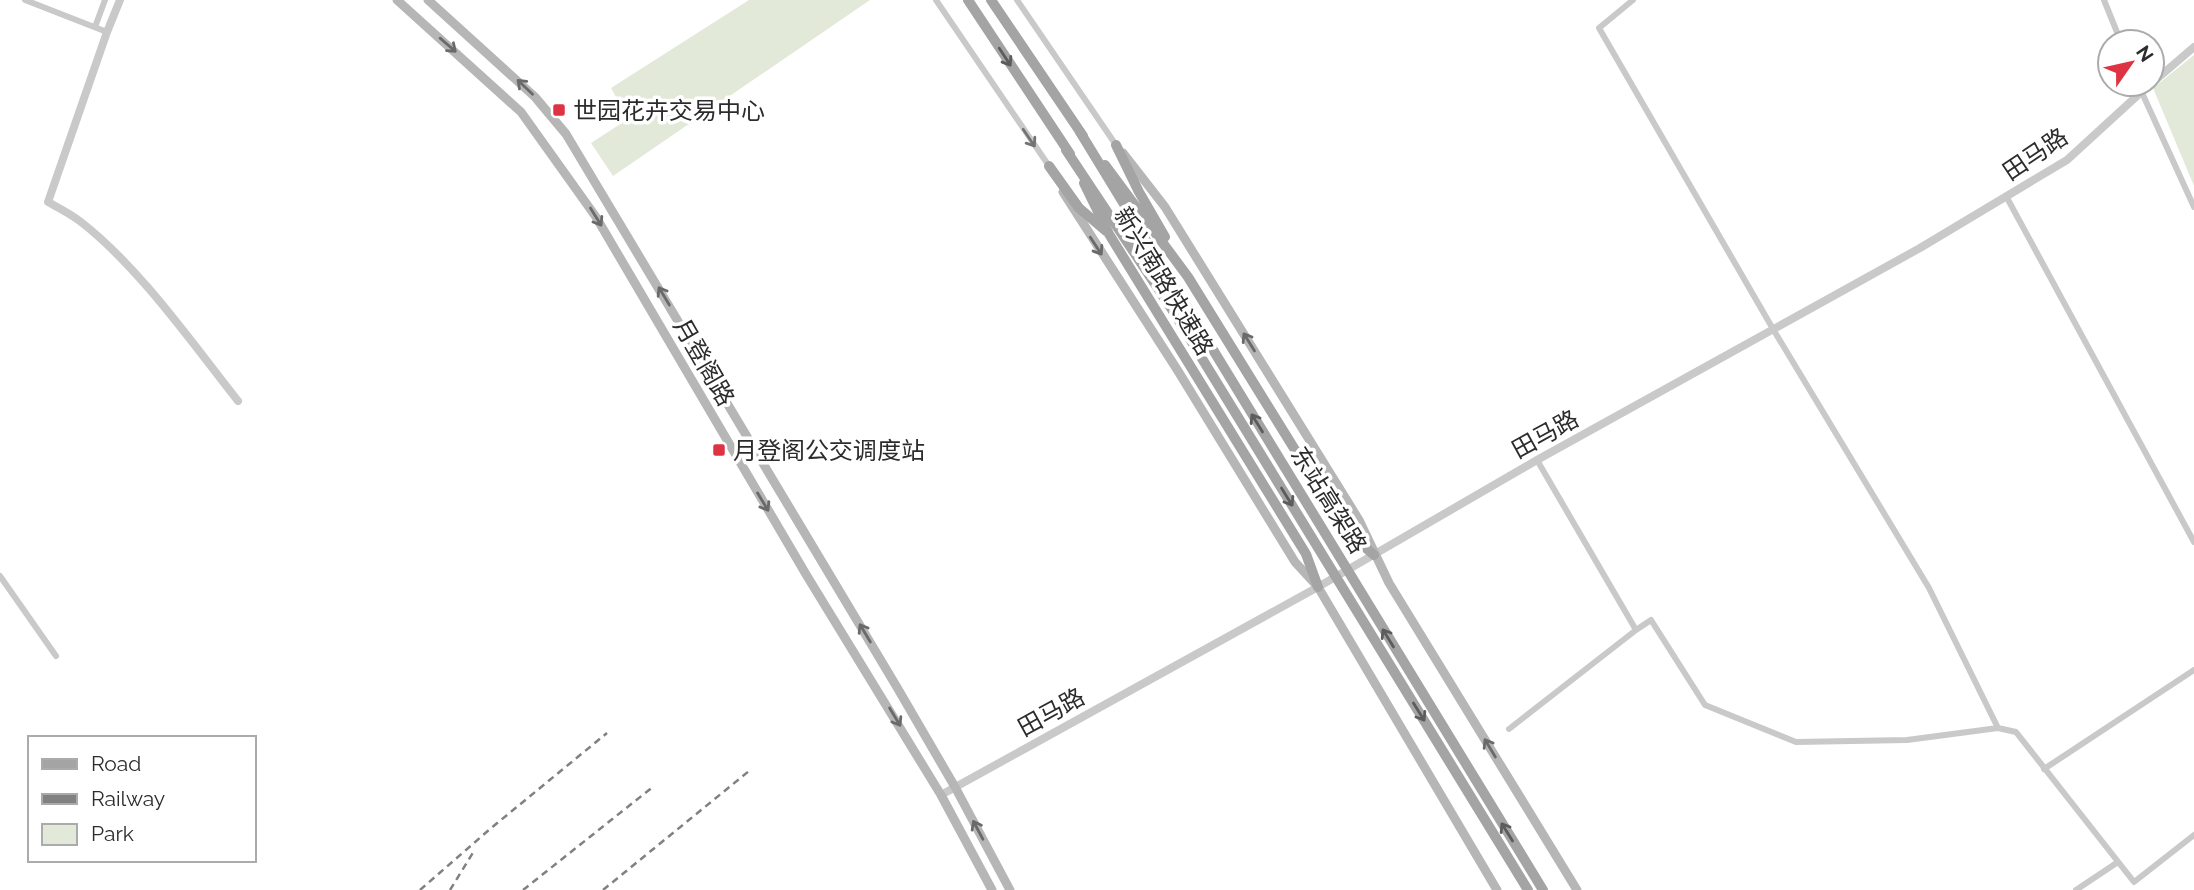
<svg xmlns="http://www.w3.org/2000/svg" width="2194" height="890" font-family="Raleway,'Noto Sans SC',sans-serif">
<rect width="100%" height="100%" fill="#fff"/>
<!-- green -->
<path fill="#e2e9d9" d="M749,0H870L613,176L591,143L628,119L611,88Z
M2194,55V186L2153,88Z"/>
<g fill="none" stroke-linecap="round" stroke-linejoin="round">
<!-- minor -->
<path stroke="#c9c9c9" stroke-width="6" d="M25,0L107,32
M936,0L1049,166
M1017,0L1116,145
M1633,0L1599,28L1773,329L1929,588L1998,728
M2104,0L2121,42
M95,27L105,0
M2138,84L2194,207
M2006,196L2194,542
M0,576L56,656
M1636,630L1651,620L1705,705L1796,742L1907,740L1998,728L2016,732L2134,882L2194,835
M1509,729L1636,630L1537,460
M2044,769L2194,670
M2076,890L2118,862"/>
<!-- tertiary -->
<path stroke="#c9c9c9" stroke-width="8" d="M120,0L107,32L48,202C59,208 71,214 81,222C139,267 192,343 238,401
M2152,83L2194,47
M941,795L1318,587L1537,460L1920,248L2067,160L2150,84"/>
<!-- secondary -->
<path stroke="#b6b6b6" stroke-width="9" d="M397,0L521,112L596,217L807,576L941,795L992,890
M428,0L535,97L566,134L898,689L955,787L1010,890
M1123,153L1165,207L1359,520L1389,583L1577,890
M1063,192L1178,371L1295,562L1318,587L1497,890"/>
<!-- primary -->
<path stroke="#a4a4a4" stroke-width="10" d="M968,0L1070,154
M991,0L1083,136
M1116,145L1139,192L1165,237
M1105,165L1188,277L1344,529L1374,555
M1049,166L1079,208L1106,231
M1084,183L1109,234L1306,554L1318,587"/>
<!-- rail -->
<path stroke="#818181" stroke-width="2.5" stroke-dasharray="7 5" stroke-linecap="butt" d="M420,890L490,829L607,733
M450,890L474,851
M523,890L654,786
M603,890L749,771"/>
<!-- primary-bridge -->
<path stroke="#a4a4a4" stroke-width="10" d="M1080,132L1543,890
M1066,150L1171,308L1528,890"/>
</g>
<!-- one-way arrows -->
<defs><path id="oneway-shaft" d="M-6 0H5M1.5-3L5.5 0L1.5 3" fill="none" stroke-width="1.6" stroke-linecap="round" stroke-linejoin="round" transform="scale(1.75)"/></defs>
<g stroke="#6a6a6a">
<use href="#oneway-shaft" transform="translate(448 45) rotate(41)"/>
<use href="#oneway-shaft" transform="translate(525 87) rotate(-136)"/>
<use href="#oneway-shaft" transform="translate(596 217) rotate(58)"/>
<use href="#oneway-shaft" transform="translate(1096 246) rotate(57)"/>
<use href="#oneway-shaft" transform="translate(664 296) rotate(-121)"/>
<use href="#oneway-shaft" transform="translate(1249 342) rotate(-122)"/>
<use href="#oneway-shaft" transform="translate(763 502) rotate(59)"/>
<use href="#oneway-shaft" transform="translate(865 633) rotate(-121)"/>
<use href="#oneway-shaft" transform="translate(895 717) rotate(59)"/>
<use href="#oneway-shaft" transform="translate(1490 748) rotate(-121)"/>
<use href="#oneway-shaft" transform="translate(978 830) rotate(-118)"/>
</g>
<g stroke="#5c5c5c">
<use href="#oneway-shaft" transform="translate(1005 57) rotate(57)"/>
<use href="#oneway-shaft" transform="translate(1257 423) rotate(-122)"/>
<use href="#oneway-shaft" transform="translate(1287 497) rotate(58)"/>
<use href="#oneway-shaft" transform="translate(1388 638) rotate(-122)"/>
<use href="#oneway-shaft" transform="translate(1419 712) rotate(58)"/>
<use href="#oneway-shaft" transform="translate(1507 832) rotate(-122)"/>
</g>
<use stroke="#737373" href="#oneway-shaft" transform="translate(1029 138) rotate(56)"/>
<!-- markers -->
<g fill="#dd3343" stroke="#fff" stroke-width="2.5">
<rect x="552" y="103" width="14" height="14" rx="3.5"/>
<rect x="712" y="443" width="14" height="14" rx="3.5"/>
</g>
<g text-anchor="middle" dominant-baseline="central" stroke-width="7" stroke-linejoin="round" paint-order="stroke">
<!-- poi labels -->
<g font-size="24" fill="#2c2c2c" stroke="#fff" text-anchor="start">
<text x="573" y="110">世园花卉交易中心</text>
<text x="733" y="450">月登阁公交调度站</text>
</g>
<!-- street labels -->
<g font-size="24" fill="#2c2c2c" stroke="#fff">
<text transform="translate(2035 154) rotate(-34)">田马路</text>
<text transform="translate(1164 281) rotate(59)">新兴南路快速路</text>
<text transform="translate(704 362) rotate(60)">月登阁路</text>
<text transform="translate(1545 434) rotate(-29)">田马路</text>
<text transform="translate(1329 500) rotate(58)">东站高架路</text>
<text transform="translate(1051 712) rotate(-29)">田马路</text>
</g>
</g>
<!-- legend -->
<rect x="28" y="736" width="228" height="126" fill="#ffffff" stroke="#ababab" stroke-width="2"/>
<rect x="42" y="759" width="35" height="10" fill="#a4a4a4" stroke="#ababab" stroke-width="2"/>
<text x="91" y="771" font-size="21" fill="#2c2c2c">Road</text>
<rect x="42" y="794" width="35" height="10" fill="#818181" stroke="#ababab" stroke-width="2"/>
<text x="91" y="806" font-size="21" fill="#2c2c2c">Railway</text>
<rect x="42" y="824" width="35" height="21" fill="#e2e9d9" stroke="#ababab" stroke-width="2"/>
<text x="91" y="841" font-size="21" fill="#2c2c2c">Park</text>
<!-- north arrow -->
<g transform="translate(2131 63) rotate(56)"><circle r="33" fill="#ffffff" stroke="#ababab" stroke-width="2"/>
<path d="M0-5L12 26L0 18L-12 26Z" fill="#dd3343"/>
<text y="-10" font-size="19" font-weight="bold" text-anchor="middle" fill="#2c2c2c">N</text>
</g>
</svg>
